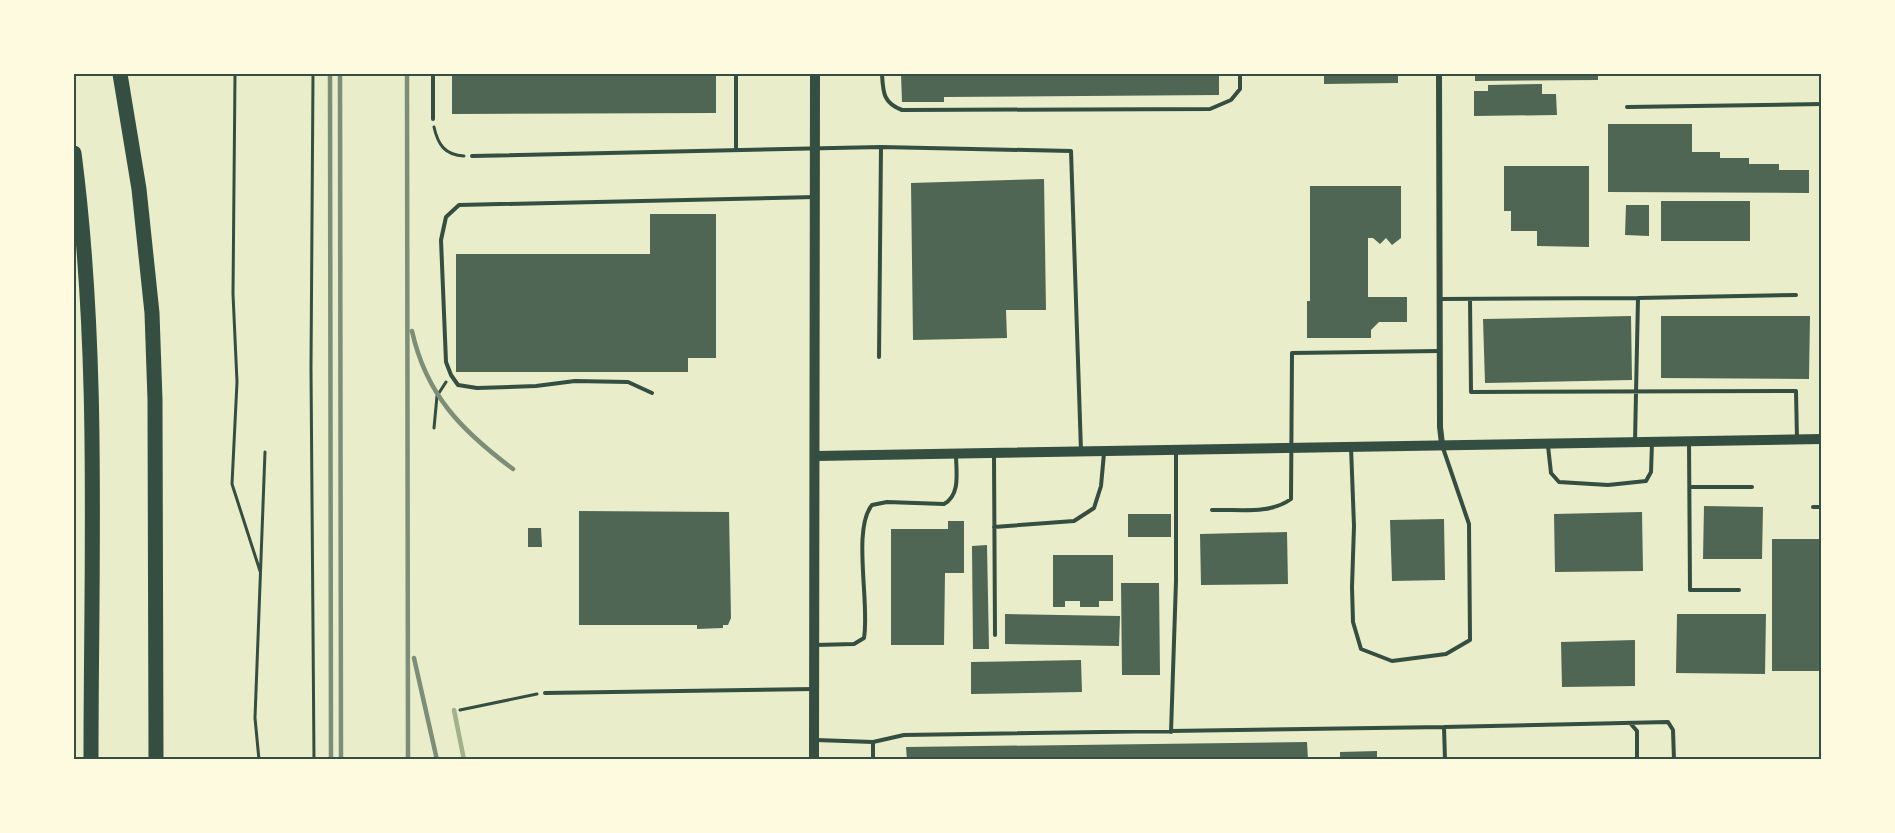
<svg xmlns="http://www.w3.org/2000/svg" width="1895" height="833" font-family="Overpass,sans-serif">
<rect width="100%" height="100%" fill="#e9edc9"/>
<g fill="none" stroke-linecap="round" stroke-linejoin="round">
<!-- stream -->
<path stroke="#a3b18a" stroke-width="4.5" d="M454,710L464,760"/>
</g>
<!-- building -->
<path fill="#4f6655" d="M452,74H716V113L452,114Z
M901,74H1219V95L944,97V102H902Z
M1324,74H1398V83L1324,84Z
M1475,74H1598V80L1475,81Z
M1542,84V94H1556L1557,115L1474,116V91H1488V85Z
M1608,124H1692V152H1720V158H1749V164H1779V170H1809V193L1608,192Z
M1504,166H1589V247L1537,246V231H1511V211H1504Z
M1044,179L1046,310H1006L1007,338L913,340L911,183Z
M1310,186H1401V238L1392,245L1386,238L1380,244L1373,238H1368V297H1407V322H1379L1371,330V338H1307V301H1310Z
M1661,201H1750V241H1661Z
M1626,205H1649V236L1625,235Z
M650,214H716V358H688V372H456V254H650Z
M1631,316L1632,380L1485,383L1483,319Z
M1661,316H1810L1809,379L1661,378Z
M1704,506L1763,507L1762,559H1703Z
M579,511L729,512L731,618L728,625H723V628L697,629V625H579Z
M1642,512L1643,571L1555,572L1554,514Z
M1128,514H1171V537H1128Z
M1444,519L1445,580L1392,581L1390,520Z
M948,521H964V573H945L944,645H891V529H948Z
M528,528H541L542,547H528Z
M1287,532L1288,584L1201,585L1200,534Z
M1772,539H1822V671H1772Z
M987,545L989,649H973L972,546Z
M1053,555H1113V601H1099V607H1080V601H1065V607H1053Z
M1121,583H1159L1160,675H1122Z
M1005,614L1120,616L1119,646L1005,644Z
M1677,614H1766L1765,674L1676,673Z
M1635,640V686L1562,687L1561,642Z
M1081,660L1082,692L971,694V662Z
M1307,742L1308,760H907L906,747Z
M1377,751V760H1340V752Z"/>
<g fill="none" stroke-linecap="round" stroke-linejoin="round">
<!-- path -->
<path stroke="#344e41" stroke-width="3" d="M235,74L233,294L237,382L232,484L260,571
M313,74L311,368L314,760
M434,127C438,145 445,155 464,156
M434,428L437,396L446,382
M460,710L537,694
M259,760L255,718L265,452"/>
<!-- service -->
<path stroke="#344e41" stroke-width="4" d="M433,74V119
M882,74C883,92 883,103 902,110L1210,109L1231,100L1240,89V74
M1627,107L1822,104
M736,150V74
M472,156L881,147L1071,151L1081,451
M1638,298L1796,295
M1440,299L1638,298L1635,441
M1470,299L1471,392L1796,391L1797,439
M879,357L881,147
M652,393L628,382L575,381L536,386L477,388L458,385L451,375L446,362L441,240L446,217L459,205L815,197
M1689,442L1690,590H1739
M1548,446L1551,473L1559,482L1608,485L1646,481L1651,472L1652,443
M1351,447L1354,526L1352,587L1353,622L1361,649L1392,661L1446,654L1470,640L1469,524L1443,448
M994,456L995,635
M1690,487H1752
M1813,507H1822
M1212,510C1238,509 1269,515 1291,499L1292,353L1440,351
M994,527L1074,521L1094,508L1101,486L1104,453
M815,645L854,644L864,638C870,604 852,529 872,505L887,502L944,504C961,495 956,471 956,455
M545,693L814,689
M1630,723L1637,731V760
M1444,727L1668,722L1673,730L1674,760
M1171,732L1176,581V452
M816,740L873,742V760
M873,742L904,735L1444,727L1445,760"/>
<!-- minor -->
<path stroke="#344e41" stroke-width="6" d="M1439,74L1440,427L1442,444"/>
<!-- tertiary -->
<path stroke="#344e41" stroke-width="10" d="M816,456L1822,439
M814,760L815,74"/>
<!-- motorway -->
<path stroke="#344e41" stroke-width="15" d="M120,74L139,189L152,313L155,400L156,760
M74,153C100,353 91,558 91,760"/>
<!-- rail -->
<path stroke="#7c8e77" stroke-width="4.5" d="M330,74L331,760
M340,74L341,760
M407,74L408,760
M412,331C426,395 462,431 513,469
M414,658L437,760"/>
</g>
<!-- border -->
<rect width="1895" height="833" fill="none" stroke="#fefae0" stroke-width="150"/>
<rect x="75" y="75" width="1745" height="683" fill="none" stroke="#344e41" stroke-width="2"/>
</svg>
